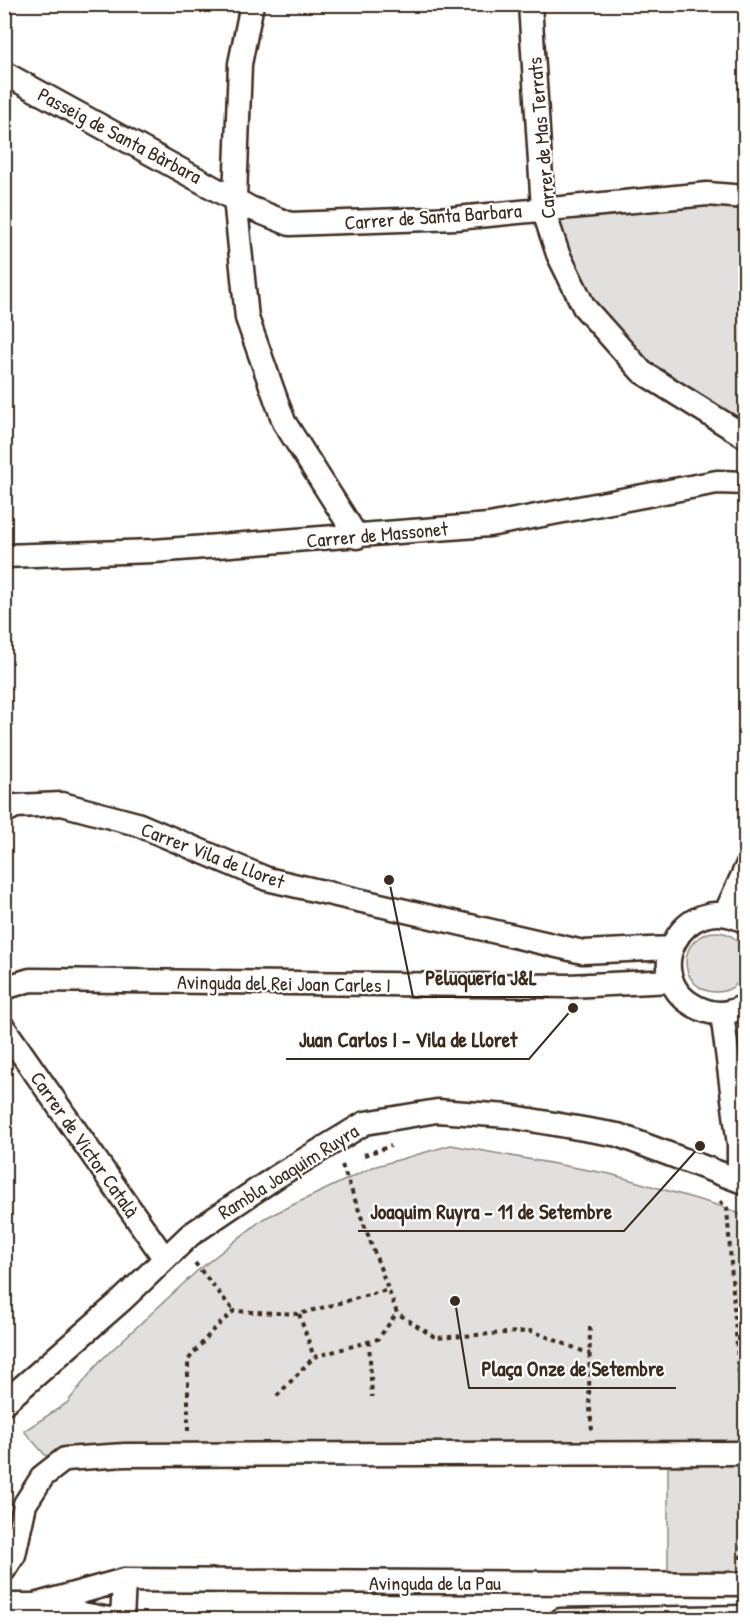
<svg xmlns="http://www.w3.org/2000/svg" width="750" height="1624" font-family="'Patrick Hand',sans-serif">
<rect width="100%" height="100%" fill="#fff"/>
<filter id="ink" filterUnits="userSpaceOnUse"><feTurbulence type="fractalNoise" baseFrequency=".0167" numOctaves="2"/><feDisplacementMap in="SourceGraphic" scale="12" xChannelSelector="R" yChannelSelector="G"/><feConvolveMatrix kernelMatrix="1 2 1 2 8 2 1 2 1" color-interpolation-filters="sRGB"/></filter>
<g filter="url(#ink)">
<!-- green -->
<path fill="#e2e0de" stroke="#8e857e" stroke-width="1.5" d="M745,197V437L642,372L584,307L543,209Z
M686 962a30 30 0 1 1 60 0a30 30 0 1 1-60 0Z
M451,1145L610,1174L727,1208L745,1217V1448L63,1449L46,1456L24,1431L67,1403L99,1362L197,1271L263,1219L373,1167Z
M745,1455V1582L668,1581V1456Z"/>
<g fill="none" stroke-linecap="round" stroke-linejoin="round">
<!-- minor casing -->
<g stroke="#3b2a1e" stroke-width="27">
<path id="minor" d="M252,4L240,64L235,198L247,318L284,422L357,537
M530,4L543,209L558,254L584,307L642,372L746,437
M4,73L250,208L290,224L457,218L707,194L746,197
M4,556L154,551L489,525L717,482L746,483
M4,812L16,806L62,804L137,824L267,879L583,952L671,948
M725,914L746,868
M746,922C683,886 634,981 701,1009C716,1016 732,1013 746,1005
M4,988L30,980L569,986L672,981
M722,1013L739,1145V1179
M4,1028L165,1259
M4,1403L122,1300L190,1235L276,1177L365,1123L437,1111L508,1116L618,1135L746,1183
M4,1570L14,1555L25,1504L43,1476L65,1459L125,1455L746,1453
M4,1605H34
M115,1620L34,1605L124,1580
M122,1620L124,1580L746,1584
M561,1620L746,1617"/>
</g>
<!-- path -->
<path stroke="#3b2a1e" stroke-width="4" stroke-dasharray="4.5 4.5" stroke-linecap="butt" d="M364,1155L391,1146
M342,1165L397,1313L436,1338L532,1331L590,1354
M720,1201L727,1208L743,1430
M195,1263L234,1311
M299,1314L314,1357
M590,1327L589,1398L592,1430
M369,1341L372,1397
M277,1396L314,1357L378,1339L397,1313
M188,1431V1360L213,1330L234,1311L299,1314L387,1290
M741,1559L744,1476"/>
<!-- minor -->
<use href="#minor" stroke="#fff" stroke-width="22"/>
</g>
</g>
<g text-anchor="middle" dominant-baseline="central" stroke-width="4.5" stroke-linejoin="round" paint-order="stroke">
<!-- street labels -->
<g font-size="20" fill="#3b2a1e" stroke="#fff">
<text transform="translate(120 135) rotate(28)">Passeig de Santa Bàrbara</text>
<text transform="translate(541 138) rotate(-95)">Carrer de Mas Terrats</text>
<text transform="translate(433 216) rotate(-4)">Carrer de Santa Barbara</text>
<text transform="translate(377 534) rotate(-5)">Carrer de Massonet</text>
<text transform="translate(213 855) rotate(21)">Carrer Vila de Lloret</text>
<text transform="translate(284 983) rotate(1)">Avinguda del Rei Joan Carles I</text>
<text transform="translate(85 1144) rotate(55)">Carrer de Victor Català</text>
<text transform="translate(288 1171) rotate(-32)">Rambla Joaquim Ruyra</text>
<text x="435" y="1582">Avinguda de la Pau</text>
</g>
</g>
<!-- callouts -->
<path fill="none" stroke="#3b2a1e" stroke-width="2" d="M389 880L413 997H549M573 1008L529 1059H286M700 1146L624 1231H358M455 1301L469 1388H676"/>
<g fill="#3b2a1e" stroke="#fff" stroke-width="2">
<circle cx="389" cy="880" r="6"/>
<circle cx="573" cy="1008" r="6"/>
<circle cx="700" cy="1146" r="6"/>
<circle cx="455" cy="1301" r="6"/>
</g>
<g font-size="21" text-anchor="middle" font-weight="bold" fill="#3b2a1e" stroke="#fff" stroke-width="4.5" stroke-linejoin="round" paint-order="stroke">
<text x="481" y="985">Peluquería J&amp;L</text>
<text x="408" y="1047">Juan Carlos I - Vila de Lloret</text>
<text x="491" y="1219">Joaquim Ruyra - 11 de Setembre</text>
<text x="573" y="1376">Plaça Onze de Setembre</text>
</g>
<!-- margin -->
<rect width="750" height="1624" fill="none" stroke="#fff" stroke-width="24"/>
<rect x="12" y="12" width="726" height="1600" fill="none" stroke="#3b2a1e" stroke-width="2" filter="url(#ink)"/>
</svg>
